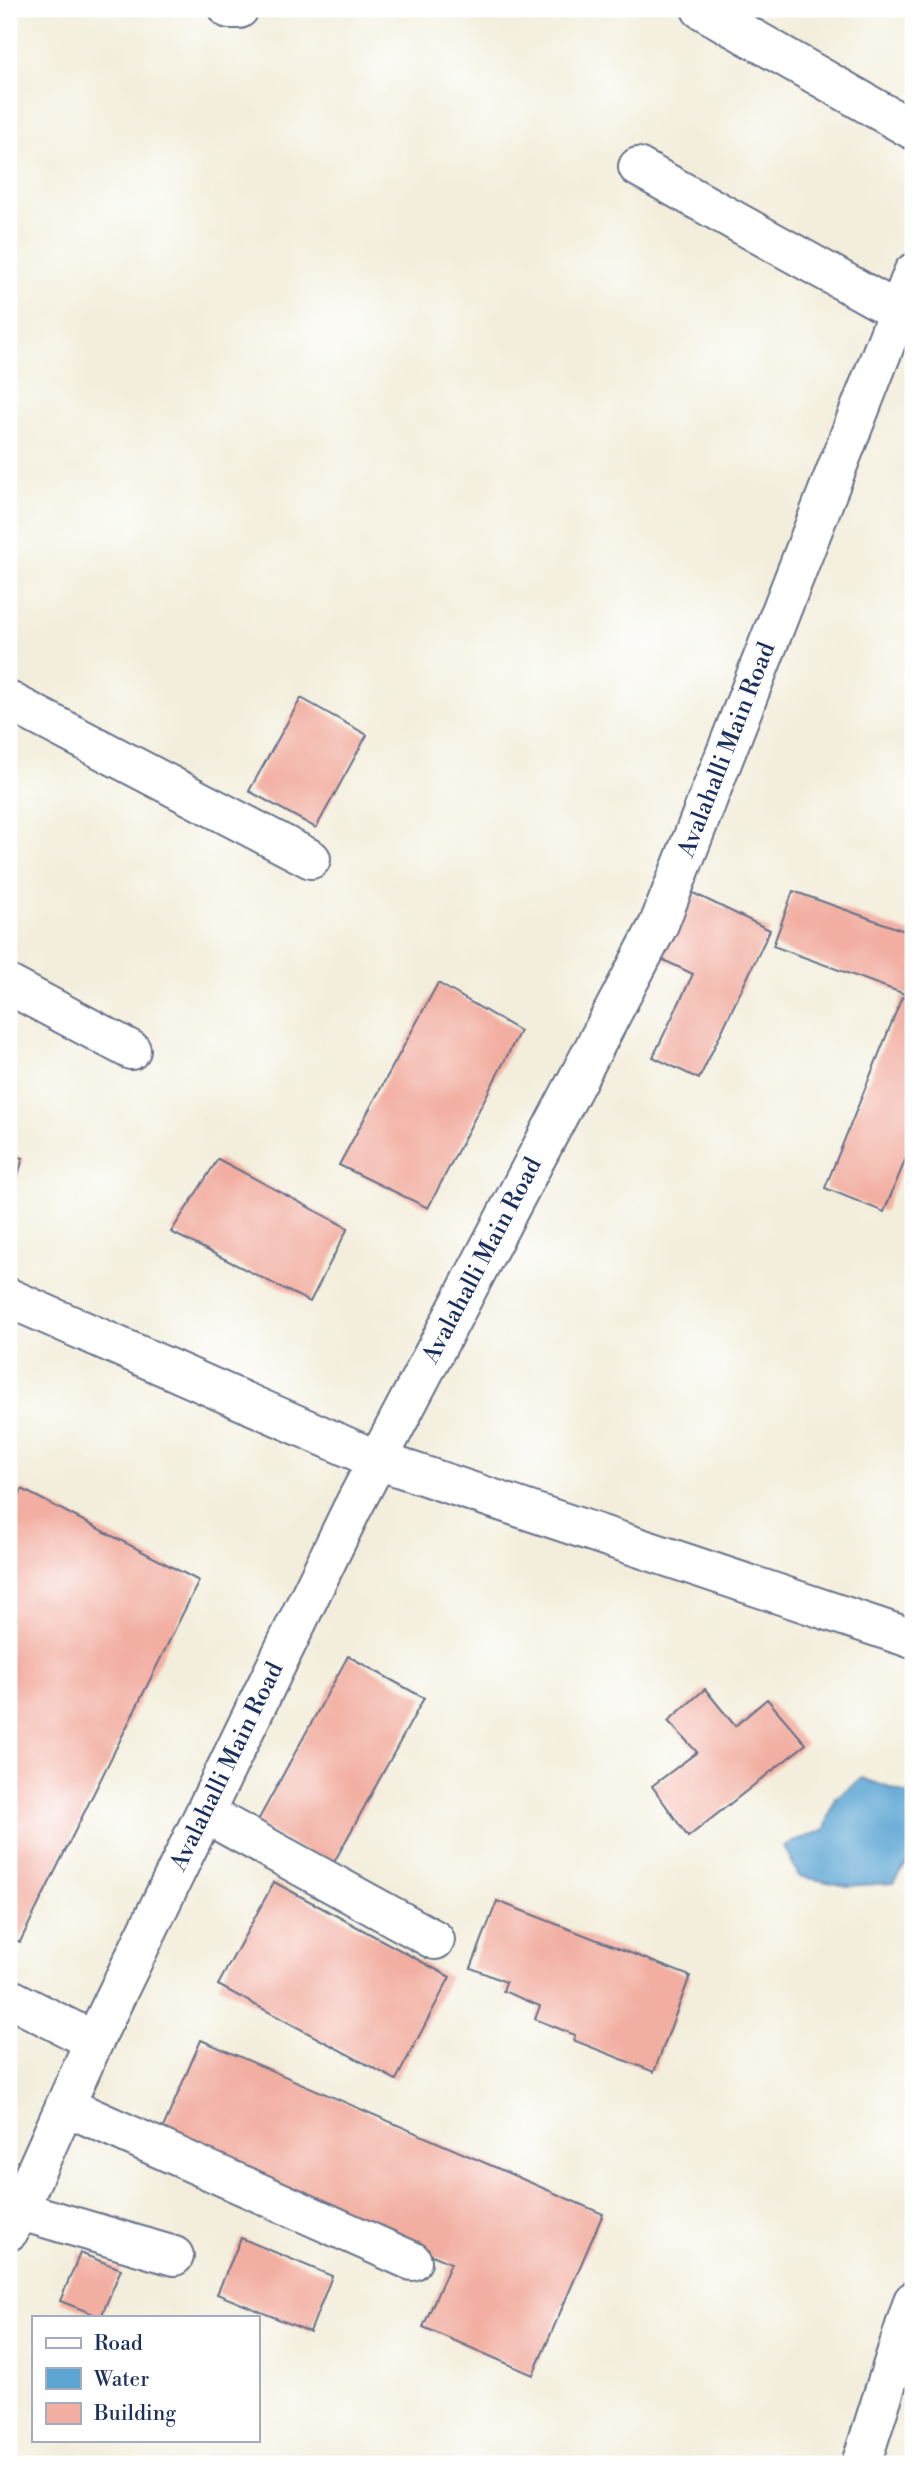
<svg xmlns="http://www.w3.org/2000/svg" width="922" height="2473" font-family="'Libre Bodoni',serif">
<rect width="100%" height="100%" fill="#fff"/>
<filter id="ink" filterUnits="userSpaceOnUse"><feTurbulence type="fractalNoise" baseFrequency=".0143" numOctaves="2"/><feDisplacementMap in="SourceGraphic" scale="14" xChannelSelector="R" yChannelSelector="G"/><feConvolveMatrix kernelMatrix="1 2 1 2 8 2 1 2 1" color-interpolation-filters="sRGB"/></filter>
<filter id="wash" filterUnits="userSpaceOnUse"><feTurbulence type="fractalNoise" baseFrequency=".00686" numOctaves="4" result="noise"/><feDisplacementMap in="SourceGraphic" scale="28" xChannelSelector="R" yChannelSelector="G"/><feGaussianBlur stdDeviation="1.57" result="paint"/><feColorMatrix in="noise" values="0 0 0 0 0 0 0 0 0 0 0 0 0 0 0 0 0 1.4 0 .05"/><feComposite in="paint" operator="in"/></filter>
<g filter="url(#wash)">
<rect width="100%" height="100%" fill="#f3eedb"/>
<!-- water -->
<path fill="#5ca5d3" stroke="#3c6a98" stroke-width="2" d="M862,1778L910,1795L913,1799V1854L893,1883L846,1886L799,1876L784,1846L825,1829L835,1798Z"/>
<g id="blocks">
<!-- building -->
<path fill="#f2aea0" d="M301,698L367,735L316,828L249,791Z
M687,890L770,930L699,1079L653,1057L693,974L655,956Z
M793,891L913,934V997L773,946Z
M438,983L520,1031L428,1208L339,1165Z
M902,997L913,1001V1141L884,1212L825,1188Z
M9,1154L23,1158L9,1205Z
M218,1159L348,1228L310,1302L171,1232Z
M22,1489L199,1581L20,1942L9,1937V1517Z
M348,1656L424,1698L332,1866L256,1824Z
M705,1689L735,1726L767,1699L806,1744L688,1837L652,1786L697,1752L668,1721Z
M274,1882L450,1977L396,2080L218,1985Z
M497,1901L690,1976L654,2072L573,2040L575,2035L535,2019L540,2006L503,1991L506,1982L471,1968Z
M201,2040L603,2214L533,2375L423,2327L451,2263L159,2137Z
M241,2238L332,2276L310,2332L217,2294Z
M80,2253L121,2269L101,2317L60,2301Z"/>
</g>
</g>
<g filter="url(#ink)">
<use href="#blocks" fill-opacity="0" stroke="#67728a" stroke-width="2"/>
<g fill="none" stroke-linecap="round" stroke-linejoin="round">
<!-- minor casing -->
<g stroke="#67728a" stroke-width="42">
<path id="minor" d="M229,9H239
M701,9L913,130
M638,167L897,311
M9,701L311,859
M9,985L131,1050
M9,1298L377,1460L913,1639
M206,1814L435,1940
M9,1998L94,2041
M65,2106L412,2261
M18,2210L174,2256
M861,2464L913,2301"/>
</g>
<!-- major casing -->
<g stroke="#67728a" stroke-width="42">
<g id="major">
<path id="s1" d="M9,2231L94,2041L352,1509L659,924L913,273"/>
</g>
</g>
<!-- minor -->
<use href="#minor" stroke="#fff" stroke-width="38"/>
<!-- major -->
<use href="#major" stroke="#fff" stroke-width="38"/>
</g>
</g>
<g text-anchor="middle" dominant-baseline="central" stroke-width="5" stroke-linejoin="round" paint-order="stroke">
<!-- street labels -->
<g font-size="24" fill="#1b2f5e" stroke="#fff">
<text stroke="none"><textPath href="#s1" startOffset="1647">Avalahalli Main Road</textPath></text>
<text stroke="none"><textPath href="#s1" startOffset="1080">Avalahalli Main Road</textPath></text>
<text stroke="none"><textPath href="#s1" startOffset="513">Avalahalli Main Road</textPath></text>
</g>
</g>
<!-- margin -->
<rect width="922" height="2473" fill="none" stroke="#fff" stroke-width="35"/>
<!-- legend -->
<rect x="32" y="2316" width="228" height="126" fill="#ffffff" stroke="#a4acbf" stroke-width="2"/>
<rect x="46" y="2338" width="35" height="10" fill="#ffffff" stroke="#a4acbf" stroke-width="2"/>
<text x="94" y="2350" font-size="21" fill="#1b2f5e">Road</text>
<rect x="46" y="2368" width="35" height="21" fill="#5ca5d3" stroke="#a4acbf" stroke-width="2"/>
<text x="94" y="2386" font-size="21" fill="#1b2f5e">Water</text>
<rect x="46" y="2403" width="35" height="21" fill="#f2aea0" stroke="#a4acbf" stroke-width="2"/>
<text x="94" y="2420" font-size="21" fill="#1b2f5e">Building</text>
</svg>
